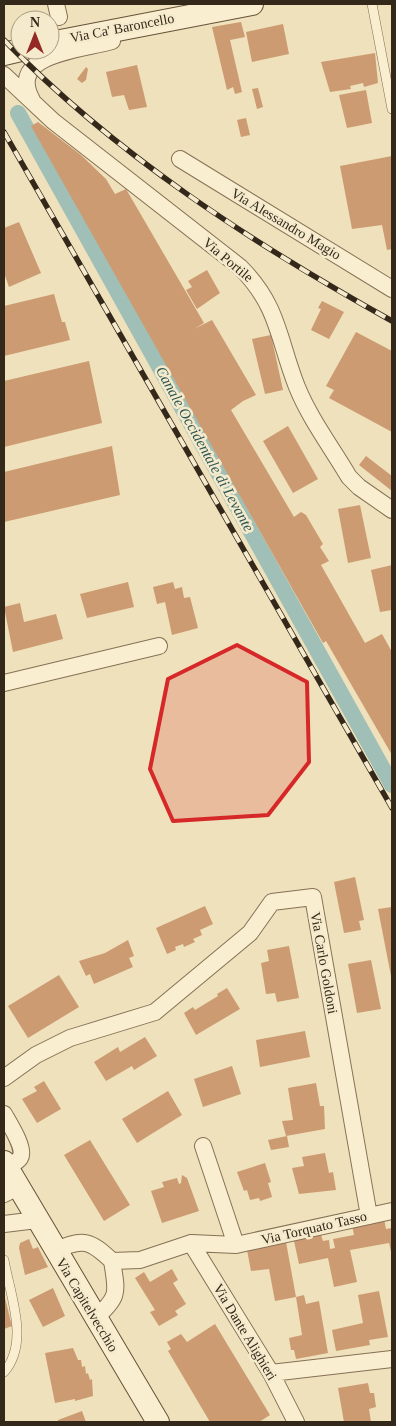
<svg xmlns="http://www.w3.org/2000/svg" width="396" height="1426" font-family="'Times New Roman',serif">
<rect width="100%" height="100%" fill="#eee1bc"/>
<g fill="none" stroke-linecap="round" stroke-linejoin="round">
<!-- canal -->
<path stroke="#a0bfb7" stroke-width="16" d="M18,113L392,785"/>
</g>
<!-- building -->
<path fill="#cd9b71" d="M241,22L245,37L230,40L242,92L235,94L233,87L227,90L212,27Z
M283,24L289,54L252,62L246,32Z
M375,53L378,83L364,87L363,83L350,86L351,89L330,92L321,62Z
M137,65L147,107L129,110L124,95L112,97L106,72Z
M86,67L88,69L86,80L82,83L77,79Z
M258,88L263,107L257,109L252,89Z
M366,90L372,123L347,128L339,95Z
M246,118L250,135L241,137L237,120Z
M38,122L81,155L106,179L115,194L126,189L204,323L194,329L212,320L256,395L243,401L231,410L294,517L301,512L306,515L323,544L320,547L329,561L321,565L365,643L382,634L392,652V755L326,641L323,643L31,126Z
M392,156V249L387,250L382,225L352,229L340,166Z
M19,222L41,273L9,287L4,273V228Z
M207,270L220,293L197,309L186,290L192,287L188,281Z
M54,294L62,322H65L70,340L4,356V306Z
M322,301L344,312L329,339L311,330L321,309L318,308Z
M356,332L392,351V432L329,398L334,390L326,386Z
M271,335L283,390L265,394L252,339Z
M89,361L102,423L4,447V381Z
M288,426L318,479L293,493L263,441Z
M112,446L120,495L4,522V472Z
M366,456L392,476V491L359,465Z
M360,505L371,558L348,563L338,509Z
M392,565V610L380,612L371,570Z
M128,582L134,607L87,618L80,594Z
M173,582L175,589L182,587L184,598L190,597L198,628L172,635L165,602L157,604L153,587Z
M20,603L24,622L56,614L63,639L13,652L4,607Z
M355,877L364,920L359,921L361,930L344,933L334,882Z
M205,906L213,924L200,930L202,935L193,939L195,942L184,947L183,944L175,947L176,950L167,954L156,928Z
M392,907V975L391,976L378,909Z
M128,940L134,956L129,958L133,967L94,984L90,974L86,976L79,961L105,953Z
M289,946L299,998L277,1002L275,993L266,994L261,963L269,961L267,950Z
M371,960L381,1009L357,1013L348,964Z
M59,975L79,1007L28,1038L8,1006Z
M227,988L240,1009L196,1035L184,1013L193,1007L195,1010L218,996L217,994Z
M305,1031L310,1057L260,1067L256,1040Z
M145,1037L157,1056L134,1070L132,1066L106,1081L94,1062L118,1047L120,1052Z
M232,1066L241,1094L203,1107L194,1079Z
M44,1081L61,1109L37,1123L22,1099L37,1091L34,1087Z
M316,1083L320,1106H324L325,1129L286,1136L282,1121L293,1120L288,1088Z
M168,1091L182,1115L137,1143L122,1119Z
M287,1136L289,1147L271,1150L268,1140Z
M90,1140L130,1205L104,1221L64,1155Z
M325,1153L329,1173L333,1172L336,1190L299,1194L292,1168L304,1166L302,1157Z
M265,1163L271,1182L268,1183L272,1197L260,1201L259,1198L250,1200L247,1190L244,1191L237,1172Z
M182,1175L187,1178L199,1211L162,1223L151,1191L164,1187L162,1182L177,1178L179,1184L181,1183Z
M384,1219L386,1229L392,1228V1256L389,1243L350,1250L357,1282L334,1287L328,1258L299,1264L294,1241L321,1235L323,1241L329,1240L330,1249L335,1248L333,1239L354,1235L352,1225Z
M29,1239L33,1249L38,1247L48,1267L25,1275L19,1248L20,1243Z
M286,1242L296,1297L275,1301L269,1269L251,1271L247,1250Z
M172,1269L178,1280L173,1283L186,1304L175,1311L178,1315L159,1326L150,1312L155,1310L135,1278L144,1272L150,1282Z
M53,1288L65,1316L43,1327L29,1300Z
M379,1291L388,1337L369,1340L370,1345L336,1351L332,1330L363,1323L358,1295Z
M4,1294L12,1326L4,1329Z
M304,1295L306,1304L319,1301L328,1353L296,1359L294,1350H291L289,1338L302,1335L296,1297Z
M215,1324L270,1415L259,1422H210L168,1351L171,1349L167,1342L181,1334L187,1342Z
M73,1348L78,1360H81L82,1367L85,1366L86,1374L88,1373L90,1380L92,1379L93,1396L75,1401V1399L55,1403L45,1353Z
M368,1383L370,1393H374L376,1407L369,1409L371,1422H344L338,1388Z
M82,1411L86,1422H58V1420Z"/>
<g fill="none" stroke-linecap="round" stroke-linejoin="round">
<!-- lane casing -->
<g stroke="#867156" stroke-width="10">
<path id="lane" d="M372,4L392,109
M4,1260C10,1295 30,1342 4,1372"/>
</g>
<!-- street casing -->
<g stroke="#867156" stroke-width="18">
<path id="street" d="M56,4L59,17
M4,75L53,121L240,267C279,306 278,339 297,387C310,419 332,448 349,477L359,487L392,510
M32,100C6,53 83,50 112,41
M180,159L392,289
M4,683L159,646
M4,1078L36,1055L70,1038L155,1012L250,933L272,902L313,897L369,1216
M4,1114C9,1123 26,1149 20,1158C17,1162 11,1165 7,1168
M203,1146L236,1245
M4,1194L18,1187
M4,1224L37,1220
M191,1243L271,1373L296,1422
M55,1251C83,1237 91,1241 112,1261L140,1260L191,1243L236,1245L392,1211
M95,1318C120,1297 117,1292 112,1261
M271,1373L392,1359"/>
</g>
<!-- secondary casing -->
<g stroke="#675239" stroke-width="24">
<path id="secondary" d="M50,43L252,4
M4,54L21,50
M4,1162L158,1422"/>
</g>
<!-- lane -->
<use href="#lane" stroke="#f9eecf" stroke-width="9"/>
<!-- street -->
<use href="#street" stroke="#f9eecf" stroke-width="16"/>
<!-- secondary -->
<use href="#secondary" stroke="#f9eecf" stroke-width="22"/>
<!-- rail casing -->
<g stroke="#34281b" stroke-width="5.5">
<path id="rail" d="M4,40C116,155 252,243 392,321
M4,132L392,808"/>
</g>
<!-- rail -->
<use href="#rail" stroke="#f5ebcc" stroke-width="4" stroke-dasharray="11" stroke-linecap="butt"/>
</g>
<!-- marked area -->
<path fill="#d62828" fill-opacity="0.2" stroke="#d62828" stroke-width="4" stroke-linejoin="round" d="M237,645L307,682L309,762L268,815L173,821L150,769L168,679Z"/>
<g text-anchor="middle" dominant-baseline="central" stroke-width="5" stroke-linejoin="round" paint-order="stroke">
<!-- street labels -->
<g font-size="14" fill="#34281b" stroke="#f5ebcc">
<text transform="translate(122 28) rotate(-11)">Via Ca' Baroncello</text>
<text transform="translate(286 224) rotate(31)">Via Alessandro Magio</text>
<text transform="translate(228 260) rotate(40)">Via Portile</text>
<text transform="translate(324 963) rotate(80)">Via Carlo Goldoni</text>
<text transform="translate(314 1228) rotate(-13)">Via Torquato Tasso</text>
<text transform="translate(87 1305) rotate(59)">Via Capitelvecchio</text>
<text transform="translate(245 1332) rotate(59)">Via Dante Alighieri</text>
</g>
<!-- water labels -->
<g font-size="15" font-style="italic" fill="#2a5554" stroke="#f5ebcc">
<text transform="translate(205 449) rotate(61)">Canale Occidentale di Levante</text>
</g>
</g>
<!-- border -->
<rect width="396" height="1426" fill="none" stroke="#34281b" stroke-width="10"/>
<!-- north arrow -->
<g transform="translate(35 35)"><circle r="24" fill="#f5ebcc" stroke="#a89d85"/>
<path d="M0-4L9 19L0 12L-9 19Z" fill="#952925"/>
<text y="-8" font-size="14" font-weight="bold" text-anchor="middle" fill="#34281b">N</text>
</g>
</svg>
